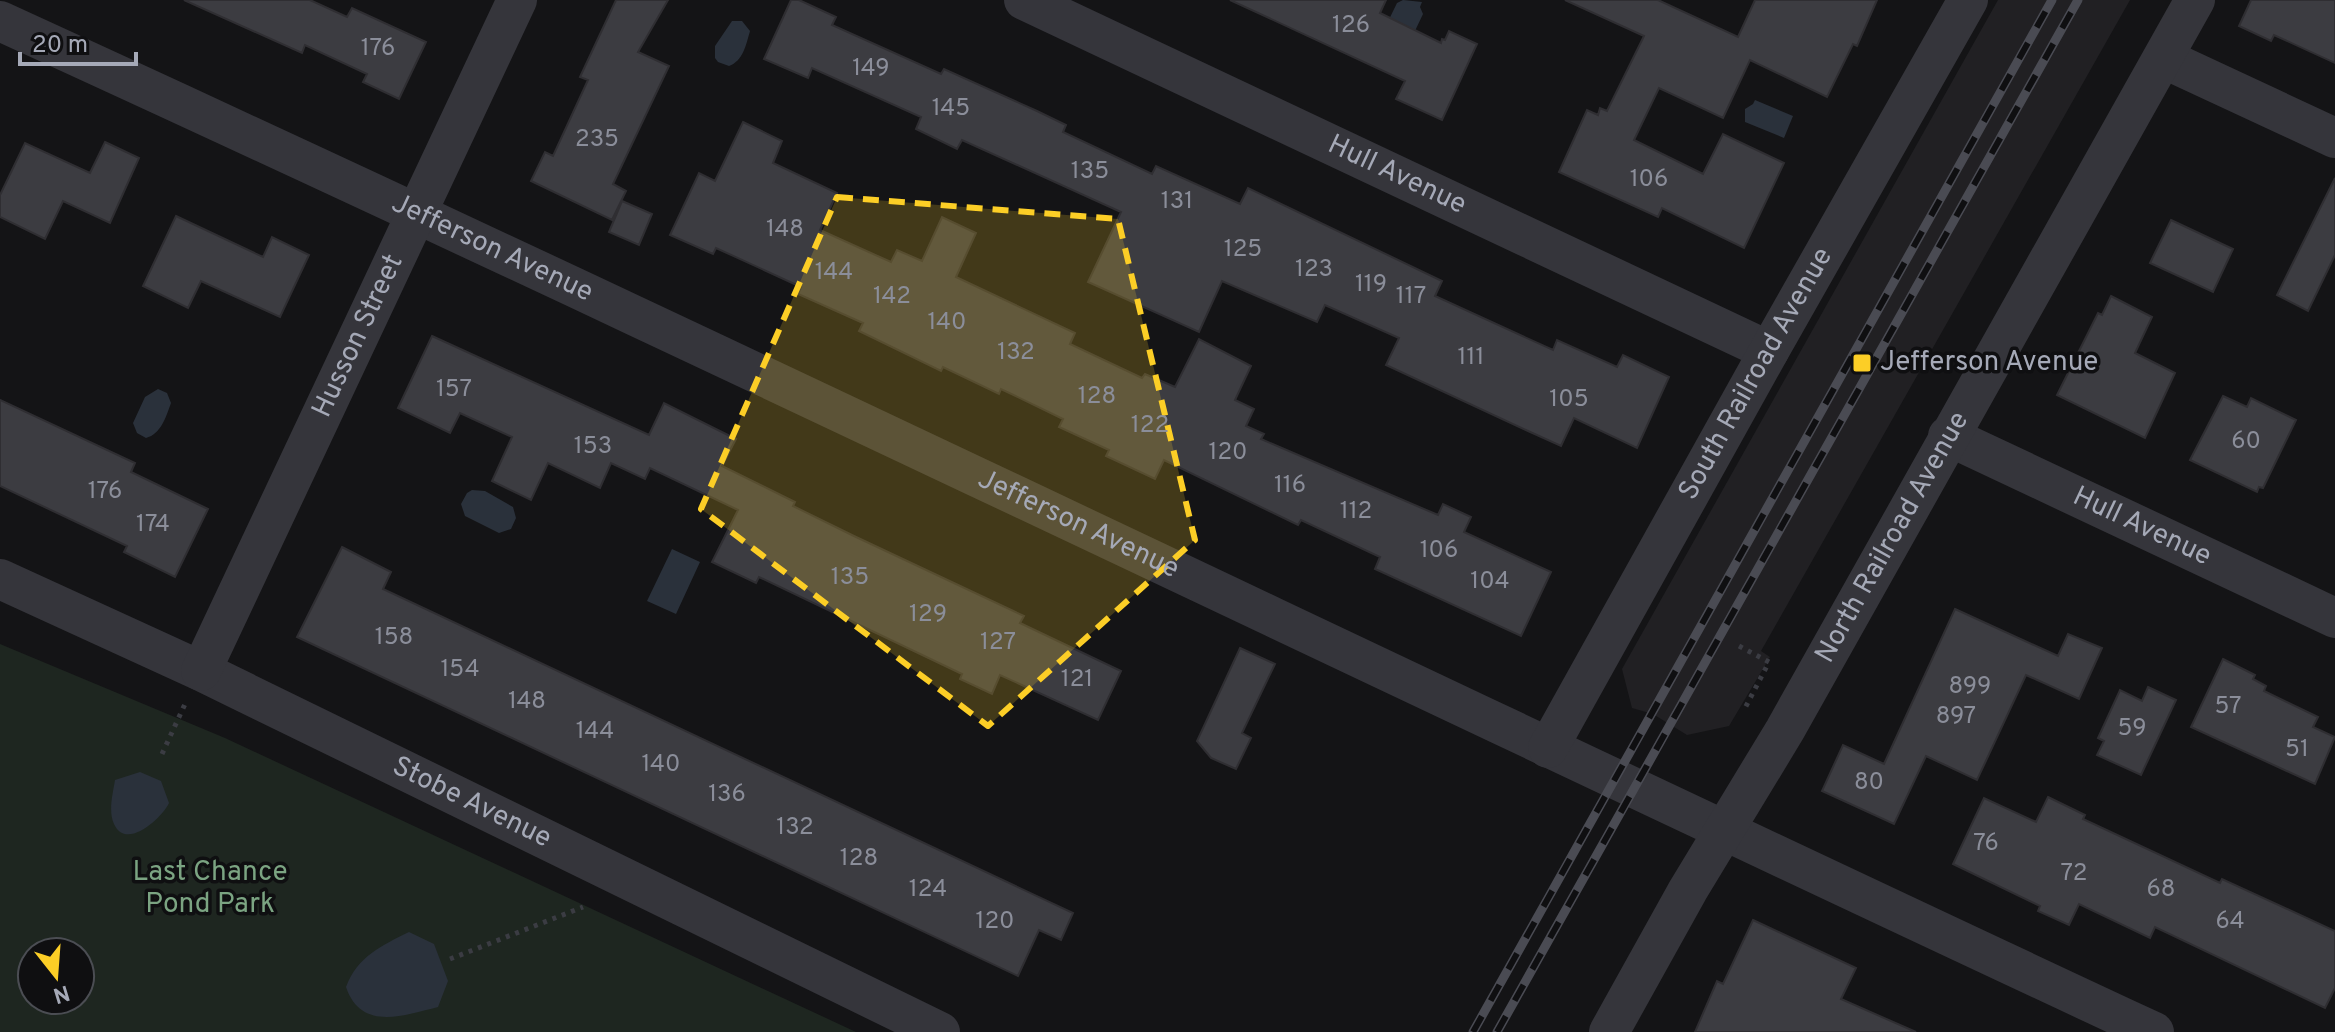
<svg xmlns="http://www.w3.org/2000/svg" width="2335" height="1032" font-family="Overpass,sans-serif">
<rect width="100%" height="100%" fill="#141416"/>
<!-- built -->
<path fill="#212023" d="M1998,0H2130L1761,651L1770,657L1729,726L1687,735L1653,714L1632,708L1622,669Z"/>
<!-- green -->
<path fill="#1e2620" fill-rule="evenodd" d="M0,644L225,738L856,1032H0ZM32,952H80V1000H32Z"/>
<!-- water -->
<path fill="#2a313b" d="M1403,0L1422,2L1420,7L1423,14L1404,54L1378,42L1397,3Z
M732,21H742L750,31C746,45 743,61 729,66L718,62L715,58V46Z
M1755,100L1793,116L1784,138L1745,122V109L1753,104Z
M158,389L167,393L171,403C166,417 161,434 146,438L137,433L133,423L145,397Z
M472,490L485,491L513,507L516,518L511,529L499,533L465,516L461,504L467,493Z
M672,549L700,562L676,614L647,601Z
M140,772L161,781L169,803C162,818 126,851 114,824C108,811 113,793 115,780Z
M409,932L434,944L448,981L438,1007C402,1016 361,1031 346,987C358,956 381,946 409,932Z"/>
<!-- building -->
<path fill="#3c3c41" stroke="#2f2e32" stroke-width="2" d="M184,0H310L347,17L352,8L426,42L399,99L363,82L367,74L305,45L302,53Z
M616,0H668L638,52L669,66L613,184L626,191L612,220L531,181L545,152L553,156L588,80L580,77Z
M791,0H799L836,17L832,25L941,74L944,69L1037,111L1066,125L1063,132L1152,174L1156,166L1240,204L1248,188L1442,281L1435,296L1553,350L1557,340L1617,367L1623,355L1669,377L1637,448L1574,418L1561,446L1528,431L1386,365L1399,338L1325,305L1317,322L1222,281L1199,332L1088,282L1121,212L962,140L957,149L916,129L921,117L812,68L808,78L764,59Z
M1230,0H1386L1380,13L1441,43L1442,39L1445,40L1449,31L1477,44L1442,120L1396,99L1405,81Z
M1565,0H1658L1738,37L1755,0H1877L1857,46L1853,44L1827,97L1750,60L1723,118L1659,88L1634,140L1703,174L1723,134L1784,163L1744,248L1662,208L1658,217L1559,172L1587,110L1598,115L1600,108L1607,111L1644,36Z
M2251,0H2335V63L2274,35L2271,41L2239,26Z
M743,122L782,141L773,163L837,193L820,230L891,262L897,250L922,261L942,217L976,233L956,277L1075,333L1070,344L1142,378L1145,374L1175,387L1199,339L1251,366L1235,400L1254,409L1246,426L1264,434L1261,439L1438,515L1443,504L1471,517L1464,532L1551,572L1521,636L1375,569L1380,557L1301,520L1298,525L1164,460L1155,479L1106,456L1109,450L1059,427L1063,419L1001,389L999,394L943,367L941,371L859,331L863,323L798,294L801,287L716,248L713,254L670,235L699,173L715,181Z
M105,142L139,158L110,223L63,201L45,239L0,217V195L25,143L90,173Z
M2335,178V255L2308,311L2277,295Z
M622,201L652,214L639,245L609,232Z
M176,216L263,257L272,237L309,255L280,317L201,281L188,308L143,286Z
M2171,220L2233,249L2213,292L2150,263Z
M2111,296L2152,317L2135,353L2175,373L2145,438L2057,395L2098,313L2102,315Z
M432,336L649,435L664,403L736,439L722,466L795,502L793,506L854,536L1024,616L1020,623L1121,671L1098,720L1000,675L992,694L960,679L962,674L759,577L756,583L712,562L738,510L650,468L645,479L611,463L600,488L548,463L531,500L492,481L512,437L460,413L450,433L398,408Z
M2223,396L2247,407L2251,398L2296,420L2263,488L2259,487L2257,492L2190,460Z
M0,400L135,463L131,472L208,509L175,577L124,552L127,546L0,486Z
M342,547L391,572L383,589L1073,913L1061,940L1039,930L1018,976L297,637Z
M1955,609L2058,656L2068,634L2102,648L2079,699L2026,675L1977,780L1926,756L1894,824L1822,791L1843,745L1884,764Z
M1240,648L1275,664L1242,733L1251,738L1236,769L1211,758L1197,741Z
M2223,659L2255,675L2253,679L2266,686L2264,691L2318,717L2313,727L2335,737L2315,784L2191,727Z
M2148,687L2176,700L2141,775L2097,755L2104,741L2098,738L2120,690L2142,701Z
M2048,797L2085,815L2083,819L2220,883L2222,879L2335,931V988L2325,1008L2155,927L2150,938L2079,904L2069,925L2038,911L2040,906L1953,864L1984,798L2036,822Z
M1753,920L1856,968L1841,999L1916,1032H1695L1717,981L1723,984Z"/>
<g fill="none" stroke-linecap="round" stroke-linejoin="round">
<!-- path -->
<path stroke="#3b3c43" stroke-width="5" stroke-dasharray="4 6" stroke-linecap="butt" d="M1739,646L1769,662L1744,710
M162,754L185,704
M450,959L583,907"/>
<!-- minor -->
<g stroke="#35353b" stroke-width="40">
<path id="s1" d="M1024,0L1769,351"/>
<path id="s2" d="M0,21C721,351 1435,697 2154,1032"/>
<path d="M2163,58L2335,138"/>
<path id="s3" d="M1948,436L2335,618"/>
<path id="s4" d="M0,579L201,671L940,1032"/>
<path id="s5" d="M201,671L517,0"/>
<path id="s6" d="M1548,748L1769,351L1968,0"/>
<path id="s7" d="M1609,1032L1688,890L1785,730L2195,0"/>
</g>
<!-- rail casing -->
<g stroke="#4a4b53" stroke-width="9">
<path id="rail" d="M1473,1032L2052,0
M1497,1032L2078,0"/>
</g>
<!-- rail -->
<use href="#rail" stroke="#0f0f11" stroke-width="6" stroke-dasharray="18" stroke-linecap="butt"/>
</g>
<!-- marked area -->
<path fill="#fcce26" fill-opacity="0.2" stroke="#fcce26" stroke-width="6" stroke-dasharray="16 10" stroke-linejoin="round" d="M837,197L1118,219L1195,540L988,726L701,509Z"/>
<!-- markers -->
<rect fill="#fcce26" stroke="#0f0f11" stroke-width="3" x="1852" y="353" width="20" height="20" rx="4"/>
<g text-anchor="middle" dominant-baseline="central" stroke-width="7" stroke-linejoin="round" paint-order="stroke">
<!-- number labels -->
<g font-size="24" fill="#8b8e9a">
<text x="1351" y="26">126</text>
<text x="378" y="49">176</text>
<text x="871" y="69">149</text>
<text x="951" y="109">145</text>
<text x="597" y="140">235</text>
<text x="1090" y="172">135</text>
<text x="1649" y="180">106</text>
<text x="1177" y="202">131</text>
<text x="785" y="230">148</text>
<text x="1243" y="250">125</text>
<text x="1314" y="270">123</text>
<text x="834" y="273">144</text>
<text x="1371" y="285">119</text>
<text x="892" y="297">142</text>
<text x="1411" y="297">117</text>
<text x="947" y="323">140</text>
<text x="1016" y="353">132</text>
<text x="1471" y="358">111</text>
<text x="454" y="390">157</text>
<text x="1097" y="397">128</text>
<text x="1569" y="400">105</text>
<text x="1150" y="426">122</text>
<text x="2246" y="442">60</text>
<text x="593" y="447">153</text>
<text x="1228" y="453">120</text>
<text x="1290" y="486">116</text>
<text x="105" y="492">176</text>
<text x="1356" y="512">112</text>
<text x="153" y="525">174</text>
<text x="1439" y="551">106</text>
<text x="850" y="578">135</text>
<text x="1490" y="582">104</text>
<text x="928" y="615">129</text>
<text x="394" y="638">158</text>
<text x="998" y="643">127</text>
<text x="460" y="670">154</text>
<text x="1077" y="680">121</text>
<text x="1970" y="687">899</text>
<text x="527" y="702">148</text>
<text x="2228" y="707">57</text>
<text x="1956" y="717">897</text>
<text x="2132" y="729">59</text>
<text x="595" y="732">144</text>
<text x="2297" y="750">51</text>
<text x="661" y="765">140</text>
<text x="1869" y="783">80</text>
<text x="727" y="795">136</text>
<text x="795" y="828">132</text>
<text x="1986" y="844">76</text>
<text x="859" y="859">128</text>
<text x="2074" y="874">72</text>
<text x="928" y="890">124</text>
<text x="2161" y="890">68</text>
<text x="995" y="922">120</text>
<text x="2230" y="922">64</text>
</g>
<!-- street labels -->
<g font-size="28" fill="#a5a9b7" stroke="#0f0f11">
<text stroke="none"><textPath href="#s1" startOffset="412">Hull Avenue</textPath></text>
<text stroke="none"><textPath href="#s2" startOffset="542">Jefferson Avenue</textPath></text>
<text stroke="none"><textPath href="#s5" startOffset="370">Husson Street</textPath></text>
<text stroke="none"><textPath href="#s6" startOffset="428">South Railroad Avenue</textPath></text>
<text stroke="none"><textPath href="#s2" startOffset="1190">Jefferson Avenue</textPath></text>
<text stroke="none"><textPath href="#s3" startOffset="214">Hull Avenue</textPath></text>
<text stroke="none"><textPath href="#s7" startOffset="570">North Railroad Avenue</textPath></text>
<text stroke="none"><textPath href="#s4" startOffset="522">Stobe Avenue</textPath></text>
</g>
<!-- poi labels -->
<g font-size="28" fill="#a5a9b7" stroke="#0f0f11" text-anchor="start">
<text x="1880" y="363">Jefferson Avenue</text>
</g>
<!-- park labels -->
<g font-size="28" fill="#7ba482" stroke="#0f0f11">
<text x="210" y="873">Last Chance<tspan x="210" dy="32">Pond Park</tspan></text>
</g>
</g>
<!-- north arrow -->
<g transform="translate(56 976) rotate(163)"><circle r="38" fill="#0f0f11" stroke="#4b4d53" stroke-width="2"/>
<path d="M0-6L14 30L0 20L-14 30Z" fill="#fcce26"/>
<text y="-12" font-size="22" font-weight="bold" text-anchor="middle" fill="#a5a9b7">N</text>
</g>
<!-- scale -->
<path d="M20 52v12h116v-12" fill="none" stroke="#a5a9b7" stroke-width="4"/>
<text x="32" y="52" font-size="24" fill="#a5a9b7" stroke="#0f0f11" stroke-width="6" paint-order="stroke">20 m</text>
</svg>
